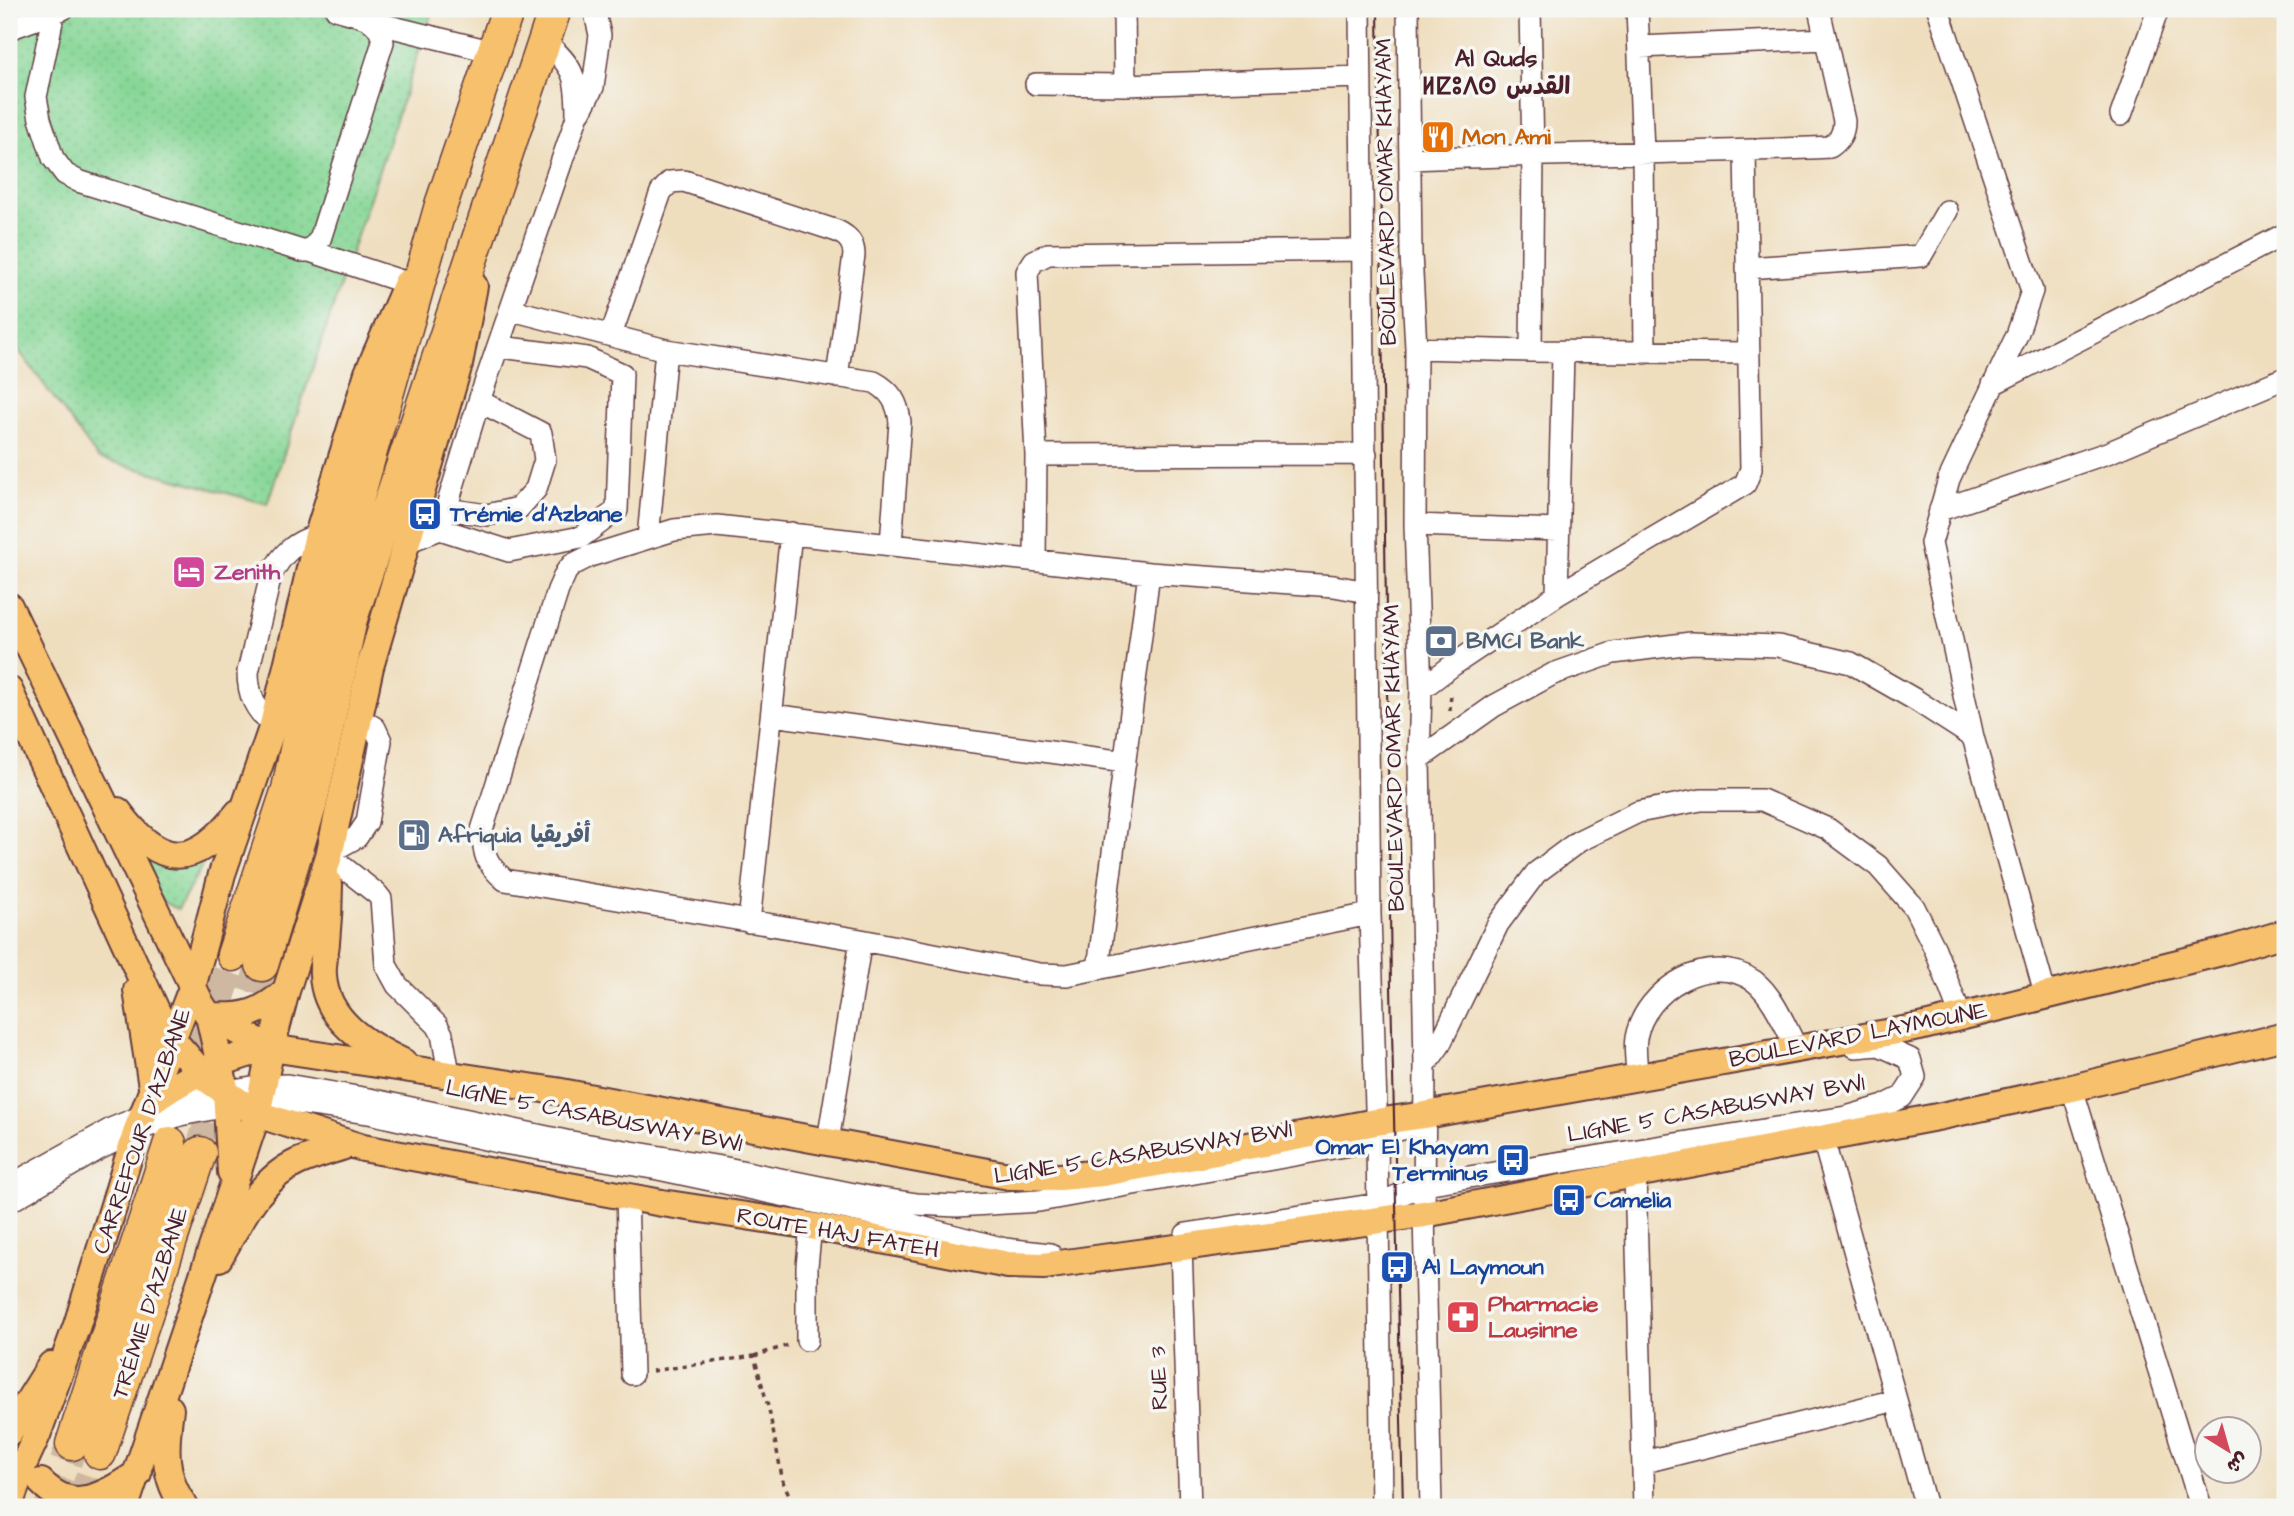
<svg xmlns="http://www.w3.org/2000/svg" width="2294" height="1516" font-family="'Architects Daughter','Playpen Sans Arabic','Noto Sans Tifinagh',sans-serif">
<defs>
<pattern id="grass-dots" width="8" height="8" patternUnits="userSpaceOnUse" patternTransform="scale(1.75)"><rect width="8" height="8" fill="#87d797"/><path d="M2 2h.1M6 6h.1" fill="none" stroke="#76b882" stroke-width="1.8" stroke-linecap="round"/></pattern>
</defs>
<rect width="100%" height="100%" fill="#f6f6f2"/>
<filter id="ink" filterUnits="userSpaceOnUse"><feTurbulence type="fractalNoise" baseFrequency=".0143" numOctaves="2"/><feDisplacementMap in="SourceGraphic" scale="14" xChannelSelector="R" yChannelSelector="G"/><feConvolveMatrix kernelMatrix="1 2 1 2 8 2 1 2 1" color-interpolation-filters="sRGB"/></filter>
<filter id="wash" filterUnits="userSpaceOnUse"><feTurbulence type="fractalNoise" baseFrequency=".00686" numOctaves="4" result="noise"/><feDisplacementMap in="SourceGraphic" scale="28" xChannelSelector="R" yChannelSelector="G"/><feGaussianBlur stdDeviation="1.57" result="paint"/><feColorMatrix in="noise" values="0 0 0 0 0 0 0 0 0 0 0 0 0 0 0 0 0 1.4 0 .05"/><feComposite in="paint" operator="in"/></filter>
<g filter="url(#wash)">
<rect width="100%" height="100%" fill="#efdebe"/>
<!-- grass -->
<path fill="url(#grass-dots)" stroke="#687b61" stroke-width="2" d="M26,9H433L267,504L98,458L9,337V14Z
M136,851L209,853L178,909L162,902Z"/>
</g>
<g filter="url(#ink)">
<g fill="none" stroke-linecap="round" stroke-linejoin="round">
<!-- highway-tunnel -->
<path stroke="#ceb8a1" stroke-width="32" stroke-dasharray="32 16" stroke-linecap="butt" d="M238,1039L262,965
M187,1093L233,955
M200,1153L224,1081
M50,1507L72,1444
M81,1507L100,1453"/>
<!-- minor casing -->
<g stroke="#633c41" stroke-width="24">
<path id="minor" d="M1124,9L1125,85
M1360,9L1370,914L1377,1140L1382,1507
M1408,9L1411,254L1416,348L1415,525L1421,689L1419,759L1425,1065L1424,1214L1431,1507
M1530,9L1533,154L1531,351
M1637,9L1643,152L1645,353
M1938,9L2032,291L2017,335L1949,479L1931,543L1973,737L2046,997
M54,12L36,97L40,119L53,158L65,174L78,181L302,251H310L320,239L383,42C379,16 358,16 336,9
M376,23L494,52
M9,29L63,9
M1639,47L1826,39
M1036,84L1125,85L1360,77
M580,112L593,87L600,35L594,9
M2121,115L2158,9
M1411,159C1551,153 1691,154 1830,147C1840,140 1844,133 1844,121L1819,9
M310,251L407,283
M1747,268L1921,256L1947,211
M512,310L666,350L874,382C891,391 898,403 900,422L891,544
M611,335L661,192L670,182L684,181L837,231C848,236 854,243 854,255L837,377
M1416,348L1531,351L1748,353
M1993,384L2285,234
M1036,455L1366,454
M446,509L487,515L519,508L536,489L545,460L541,433L479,401
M1940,510L2110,452L2285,378
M1415,525L1558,530
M440,529L509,551L581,537L617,510L622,374L587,358L500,347
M648,538L666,350
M407,542L440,529L479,401L577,117C577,78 575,67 544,41
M1035,560L1036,455L1027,272L1034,261L1048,254L1362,250
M1367,592L1334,586L1149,573L717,526L674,530L590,556L572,565L566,572L558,590L482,830C484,855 485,863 505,880L861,940L1040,974L1067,975L1370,914
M1557,595L1563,352
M1421,689L1453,665L1557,595L1745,484L1751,469L1745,151
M772,715L1125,762
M273,725C255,710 248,695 248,672L271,575C282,553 295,542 318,535
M1419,759L1494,706L1553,674L1613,653L1691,643L1778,646L1851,663L1914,699L1973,737
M330,852L357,837L367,822L381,741L375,728L359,718
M329,856L377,894L381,899L386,965L397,985L437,1025L442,1034L449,1073
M749,922L791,533
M1098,969L1149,573
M1425,1065L1439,1046L1498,924L1536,873L1579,841L1638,812L1701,800H1762L1828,829L1878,866L1914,907L1935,949L1961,1017
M1637,1076C1637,1064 1634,1049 1636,1038C1645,989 1710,950 1754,981C1773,995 1786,1028 1797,1049
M2072,1088L2201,1507
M1823,1139L1926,1507
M828,1141L861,940
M1635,1174L1644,1507
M9,1186L113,1128L172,1104L202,1096L264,1086L287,1085L369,1099L566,1141L721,1167L874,1198L916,1204L957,1206L1039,1201L1377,1140L1394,1131L1414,1126
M627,1195L632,1374
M9,1202L99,1149L137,1130L180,1115L228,1106L290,1102L369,1113L503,1143L658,1169L871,1214L1005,1249L1050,1254
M1186,1234L1378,1204L1425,1184L1846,1117L1884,1106L1902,1097L1915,1077L1910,1059L1879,1045L1855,1047
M1181,1247L1190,1507
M807,1340V1266L811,1226
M1644,1462L1896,1400"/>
</g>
<!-- major casing -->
<g stroke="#633c41" stroke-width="30">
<path id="major" d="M9,606L201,1004L209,1016L271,1048
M9,690L161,1021L172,1039L208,1080L257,1114L363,1148L662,1203L811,1226L1008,1265L1044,1266L1424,1214L1937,1117L2072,1088L2285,1036
M118,811C160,868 193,870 238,813
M329,884C329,904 328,923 326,943C325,953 322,965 323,975C325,1020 367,1045 403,1062
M137,990L152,1087
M209,1016L226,1092L231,1172
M212,1016C245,1018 261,1013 286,991
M147,1105C185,1076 224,1058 271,1048L556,1091L1009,1176L1060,1177L1103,1173L1376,1122L1425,1115L1920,1027L2222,952L2285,933
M219,1258C240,1222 258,1180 298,1162C314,1155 333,1150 350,1144
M170,1409C165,1445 162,1477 185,1507
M9,1432L51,1365
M41,1482C74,1516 104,1495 138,1473
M9,1506L24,1463L37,1435L77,1325L137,1130L192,988L222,874L273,725L318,535L368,373L407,283
M125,1507L257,1114L271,1048L286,991L329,856L370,667L459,364L474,286"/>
</g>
<!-- highway casing -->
<g stroke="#633c41" stroke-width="35">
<path id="highway" d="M233,955L288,789L321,627L441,205L508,9
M262,965L310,806L351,619L555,9
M72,1444L170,1143
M100,1453L200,1153"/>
</g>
<!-- path -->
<path stroke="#633c41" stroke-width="3.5" stroke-dasharray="5 5" stroke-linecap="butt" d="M1450,711L1451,691
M754,1356L789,1345
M652,1371L754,1356L769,1410L783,1482L795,1507"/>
<!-- minor -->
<use href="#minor" stroke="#fff" stroke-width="21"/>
<!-- major -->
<use href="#major" stroke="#f7c06c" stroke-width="26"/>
<!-- highway -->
<use href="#highway" stroke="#f7c06c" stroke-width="32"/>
<!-- tram -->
<path stroke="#4a1f2b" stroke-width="2" d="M1378,9L1391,987L1403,1507"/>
</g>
</g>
<!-- icons -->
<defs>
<g id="restaurant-square" transform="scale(1.75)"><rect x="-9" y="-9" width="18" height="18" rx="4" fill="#e8710a" stroke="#f6f6f2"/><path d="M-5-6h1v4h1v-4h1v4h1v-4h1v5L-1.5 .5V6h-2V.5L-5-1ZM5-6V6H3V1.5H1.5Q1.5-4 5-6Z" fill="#fff"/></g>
<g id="bus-square" transform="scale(1.75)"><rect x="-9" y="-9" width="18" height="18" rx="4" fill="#1a4fb4" stroke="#f6f6f2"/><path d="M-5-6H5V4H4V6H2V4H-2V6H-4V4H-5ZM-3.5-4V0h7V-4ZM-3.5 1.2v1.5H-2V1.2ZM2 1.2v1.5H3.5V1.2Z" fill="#fff"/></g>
<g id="hotel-square" transform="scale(1.75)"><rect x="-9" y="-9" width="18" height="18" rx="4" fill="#d1479c" stroke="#f6f6f2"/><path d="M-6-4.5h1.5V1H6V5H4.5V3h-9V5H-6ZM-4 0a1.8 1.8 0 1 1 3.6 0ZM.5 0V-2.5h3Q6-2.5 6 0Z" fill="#fff"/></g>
<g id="bank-square" transform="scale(1.75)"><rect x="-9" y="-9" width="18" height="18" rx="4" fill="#5c6f8a" stroke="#f6f6f2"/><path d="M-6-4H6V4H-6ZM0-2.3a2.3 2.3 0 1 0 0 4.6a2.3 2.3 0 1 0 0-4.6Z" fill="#fff"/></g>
<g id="fuel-square" transform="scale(1.75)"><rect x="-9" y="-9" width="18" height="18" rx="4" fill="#5c6f8a" stroke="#f6f6f2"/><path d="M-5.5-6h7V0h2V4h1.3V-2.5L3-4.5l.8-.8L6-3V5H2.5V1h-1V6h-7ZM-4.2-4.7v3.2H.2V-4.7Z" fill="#fff"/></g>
<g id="pharmacy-square" transform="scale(1.75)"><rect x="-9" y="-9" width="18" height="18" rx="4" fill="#e0444e" stroke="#f6f6f2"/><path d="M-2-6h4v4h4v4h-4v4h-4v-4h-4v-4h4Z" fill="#fff"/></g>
</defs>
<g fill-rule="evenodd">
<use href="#restaurant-square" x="1438" y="137"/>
<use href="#bus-square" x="425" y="514"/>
<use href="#hotel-square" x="189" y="572"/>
<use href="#bank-square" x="1441" y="641"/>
<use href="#fuel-square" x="414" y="835"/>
<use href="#bus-square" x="1513" y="1160"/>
<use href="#bus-square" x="1569" y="1200"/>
<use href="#bus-square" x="1397" y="1267"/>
<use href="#pharmacy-square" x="1463" y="1317"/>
</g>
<g text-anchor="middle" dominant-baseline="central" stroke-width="7" stroke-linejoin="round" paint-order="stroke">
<!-- food labels -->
<g font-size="23" font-weight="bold" fill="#c56008" stroke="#f6f6f2" text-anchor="start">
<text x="1462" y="137">Mon Ami</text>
</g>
<!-- street labels -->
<g font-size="23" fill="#4a1f2b" stroke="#f6f6f2">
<text transform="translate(1386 192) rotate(-91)">BOULEVARD OMAR KHAYAM</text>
<text transform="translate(1394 758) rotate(-91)">BOULEVARD OMAR KHAYAM</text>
<text transform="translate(1858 1035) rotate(-11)">BOULEVARD LAYMOUNE</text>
<text transform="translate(1716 1109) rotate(-10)">LIGNE 5 CASABUSWAY BW1</text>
<text transform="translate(594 1116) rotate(11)">LIGNE 5 CASABUSWAY BW1</text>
<text transform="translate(142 1131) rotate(-71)">CARREFOUR D'AZBANE</text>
<text transform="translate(1143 1153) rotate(-9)">LIGNE 5 CASABUSWAY BW1</text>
<text transform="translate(838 1233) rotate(10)">ROUTE HAJ FATEH</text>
<text transform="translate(150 1303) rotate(-72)">TRÉMIE D'AZBANE</text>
<text transform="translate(1159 1378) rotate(-92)">RUE 3</text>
</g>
<!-- transit labels -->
<g font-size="23" font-weight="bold" fill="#164399" stroke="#f6f6f2" text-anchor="start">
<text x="450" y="514">Trémie d'Azbane</text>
<text x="1488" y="1147" text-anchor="end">Omar El Khayam<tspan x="1488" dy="26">Terminus</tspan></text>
<text x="1594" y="1200">Camelia</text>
<text x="1422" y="1267">Al Laymoun</text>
</g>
<!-- hotel labels -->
<g font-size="23" font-weight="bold" fill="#b23c85" stroke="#f6f6f2" text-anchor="start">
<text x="214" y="572">Zenith</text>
</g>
<!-- service labels -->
<g font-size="23" font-weight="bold" fill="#4e5e75" stroke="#f6f6f2" text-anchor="start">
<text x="1466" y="641">BMCI Bank</text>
<text x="438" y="835">Afriquia أفريقيا</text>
</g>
<!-- health labels -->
<g font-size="23" font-weight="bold" fill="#be3a42" stroke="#f6f6f2" text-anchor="start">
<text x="1488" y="1304">Pharmacie<tspan x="1488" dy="26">Lausinne</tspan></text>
</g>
<!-- neighbourhood labels -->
<g font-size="24" font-weight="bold" fill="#4a1f2b" stroke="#f6f6f2">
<text x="1496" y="59">Al Quds<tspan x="1496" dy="28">ⵍⵇⵓⴷⵙ القدس</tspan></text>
</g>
</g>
<!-- margin -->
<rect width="2294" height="1516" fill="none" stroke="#f6f6f2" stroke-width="35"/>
<!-- north arrow -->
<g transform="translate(2228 1450) rotate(143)"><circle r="33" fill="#f6f6f2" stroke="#b1a0a2" stroke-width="2"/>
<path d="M0-5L12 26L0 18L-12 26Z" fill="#d1495b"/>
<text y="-10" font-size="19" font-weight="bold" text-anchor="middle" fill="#4a1f2b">ش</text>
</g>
</svg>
